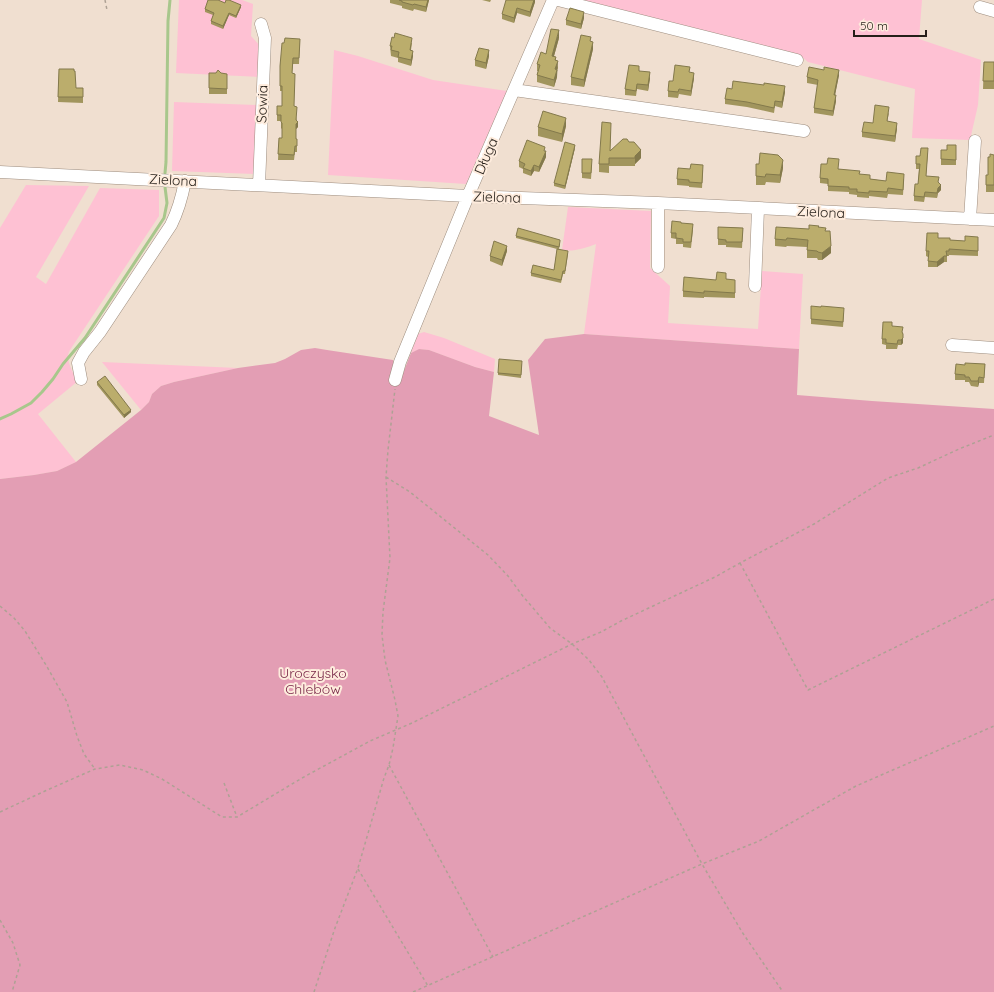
<svg xmlns="http://www.w3.org/2000/svg" width="994" height="992" font-family="Quicksand,sans-serif">
<rect width="100%" height="100%" fill="#f0dfd0"/>
<!-- green -->
<path fill="#fec1d3" d="M179,0H242L253,4L251,36L260,46L259,77L176,73Z
M579,0H922L919,39L981,60L978,105L970,140L912,138L915,89L808,62L801,56Z
M334,50L358,56L433,80L507,91L466,184L328,175Z
M174,102L258,105L255,174L172,171Z
M26,185L89,186L36,277L46,284L100,188L159,190V216L70,350C69,352 68,354 68,356C68,365 74,375 78,381L38,414L76,462L57,471L34,475L0,479V228Z
M568,207L651,211L650,268L670,286L668,323L758,329L762,271L803,274L799,349L584,334L596,244C585,248 574,252 562,250Z
M424,332L444,338L495,359L494,372L475,367L429,350L419,349L411,353L418,334Z
M102,362L238,368L174,382L161,386L152,394L149,402L141,410Z"/>
<!-- forest -->
<path fill="#e39eb4" d="M584,334L799,349L797,395L872,401L994,409V992H0V479L34,475L57,471L76,462L141,410L149,402L152,394L161,386L174,382L238,368L275,363L285,359L301,350L315,348L327,350L393,360L400,381L411,353L419,349L429,350L475,367L494,372L489,416L539,435L528,360L545,339Z"/>
<g fill="none" stroke-linecap="round" stroke-linejoin="round">
<!-- stream -->
<path stroke="#a8c78c" stroke-width="3" d="M165,173L166,162L168,21L170,0
M0,419L11,414L31,403L42,392L53,379L63,364L85,338L164,218L167,203L165,187"/>
<!-- minor casing -->
<g stroke="#9d8d7f" stroke-width="13">
<path id="minor" d="M558,0L797,60
M980,7L994,11
M514,90L804,131
M0,172L468,196L658,203L994,220
M259,185L265,38L261,24
M970,219L975,141
M658,267V203
M755,286L758,209
M952,345L994,348
M81,379L78,363L84,352L100,332L171,225C178,211 182,197 185,181
M395,380L400,362L468,196L553,0"/>
</g>
<!-- path -->
<path stroke="#aea194" stroke-width="1.5" stroke-dasharray="3 3" stroke-linecap="butt" d="M105,0L107,10
M386,477L410,492L488,555L508,576L522,595L550,628L572,644L589,660L602,677L702,864L742,932L783,992
M740,563L808,690L994,599
M0,606L14,618L25,631L46,665L67,702L77,736L84,754L95,769
M389,765L493,957
M224,783L237,817
M0,812L45,791L95,769L120,765L143,770L162,779L222,817H237L302,778L370,741L412,723L572,644L601,632L621,621L715,577L740,563L814,524L888,478L918,468L959,449L994,435
M358,869L428,986
M0,920L13,943L20,965L12,992
M314,992L335,928L358,868L384,778L389,765L393,748L398,716L395,700L385,660L382,635L383,612L390,558L386,477L388,450L395,389
M413,992L702,864L759,841L856,786L994,726"/>
<!-- minor -->
<use href="#minor" stroke="#fff" stroke-width="12"/>
</g>
<!-- wall -->
<path fill="#a1955d" d="M390,0H429L426,12L414,9L413,11L402,8V6L390,3Z
M482,0H491L490,2Z
M535,0V2L530,17L517,13L514,23L502,19V14Z
M225,3L241,7L236,18L229,15L223,29L211,24V21L213,15L205,12V9Z
M584,18L581,29L566,25V20Z
M559,38L554,56L556,60L558,68L557,70V77L554,87L537,82V75L538,71H537V64Z
M300,39L299,64H293L292,73L294,106L298,127L296,129V139H297V152H295L294,160H278L279,138H282V129L281,128V121H277V106H282V91H280V66L284,43Z
M591,41L593,49L584,87L571,85V77Z
M412,43L411,50L413,56L411,66L398,62V58L391,56L390,46Z
M489,56L486,69L475,66V60Z
M984,62H994V89H983Z
M59,69L76,88H83V103L58,102Z
M639,71L650,78L648,91L637,89L636,96L625,95V89Z
M209,73L227,74V94H209Z
M690,73L694,78L691,96L679,94L678,98L668,97V91L673,81Z
M839,75L835,95L836,101L833,116L814,113V108L818,85L807,83V77Z
M732,89L785,92L782,108L775,106L774,113L747,107L725,104V99Z
M889,113L887,122L897,128L895,142L862,137V132L873,123Z
M566,126L562,142L538,136V127Z
M611,131L610,150L629,142L641,158L635,164V166H609V173L599,172V164Z
M575,148L565,189L554,186V183Z
M941,150L956,151V165H941Z
M545,151L546,157L539,172L534,171L531,176L523,173V169L519,167V161Z
M928,153L926,176L939,183L941,190L938,193L937,198L925,197L924,202L914,201V196L918,184L919,169H916V156H920Z
M994,155V192H986V185L988,175L990,157Z
M827,164L839,169L860,174L870,179L886,181L904,179L903,195L888,194L887,198L869,196V198L857,197V195L849,194V192L828,191V184L820,183V178Z
M592,165L591,179L582,178V173Z
M783,168L780,183L766,182L765,185H756V176Z
M703,170L702,188L689,187V186L677,185V179Z
M681,223L693,230L691,248L683,247V244H676V239L671,238V233Z
M718,227L743,228L742,248L726,247V245H718Z
M818,227L825,231L831,253L822,260H818L817,258H807V247L787,246L786,247L775,246V239Z
M516,236L560,244L559,249L568,254L565,274H563L561,283L531,276V273L554,270L557,249L516,238Z
M938,238L950,240L978,242V256L949,255V256H947V262H944L937,267H928V257L926,256V251Z
M507,251L502,266L490,261V256Z
M726,279L735,280V298L704,297V298L683,297V291L716,280Z
M844,313L843,327L811,324V319Z
M892,326L903,333V343L901,345H898L897,349H886V345L882,344V339Z
M522,364L521,378L498,375V373Z
M985,364L984,383H979L978,387L971,386L969,382H965V380H955V374L965,365Z
M97,382L131,412L124,418L97,385Z"/>
<!-- shaded-wall -->
<path fill="#83794c" d="M428,0H429L426,12V7Z
M534,0H535V2L530,17V12Z
M241,5V7L236,18V16Z
M517,8V13L514,23V18Z
M584,12V18L581,29V24Z
M229,13V15L223,29V26Z
M559,30V38L552,63V56Z
M593,42V49L584,87V80Z
M489,50V56L486,69V63Z
M413,51V56L411,66V60Z
M558,61L557,77L554,87L555,69Z
M839,70V75L834,100V95Z
M650,72V78L648,91V85Z
M694,73V78L691,96V91Z
M785,86V92L782,108V102Z
M836,95V101L833,116V111Z
M566,118V126L562,142V134Z
M298,122V127L296,129V124Z
M897,123V128L895,142V136Z
M575,145V148L565,189V186Z
M641,150V158L635,164V166V156Z
M546,151V157L539,172V167Z
M783,160V168L780,183V175Z
M534,165V171L531,176V171Z
M941,185V190L938,193L937,198L938,188Z
M507,246V251L502,266V260Z
M831,246V253L822,260V253Z
M944,256V262L937,267V262Z
M903,334V343L901,345V340Z
M979,377V383L978,387V381Z
M131,410V412L124,418V415Z"/>
<!-- building -->
<path fill="#bbad6c" stroke="#83794c" d="M208,0H218L225,3L226,0H229L241,5L236,16L229,13L223,26L211,21L214,13L205,9Z
M399,0H428L426,7L414,4L413,5L402,2V1Z
M506,0H534L530,12L517,8L514,18L502,14Z
M570,8L584,12L581,24L566,20Z
M551,29L559,30L552,56L556,57L555,60L558,61L555,69L557,70L554,80L537,75L540,65L537,64L541,52L546,54Z
M395,33L412,38L410,50L413,51L411,60L398,57L399,52L391,50L392,46H390L392,37L394,38Z
M581,35L591,37L590,41L593,42L584,80L571,77Z
M285,38L300,39L299,58H293L292,73L295,74L294,106L297,107L296,120L298,122L296,124V139H297V146H295L294,155L278,154L279,138H282V123L281,122V115H277V106H282V86H280V66L282,43H284Z
M479,48L489,50L486,63L475,60Z
M984,62H994V81H983Z
M629,65L639,66V71L650,72L648,85L637,84L636,91L625,89Z
M675,65L690,67L689,72L694,73L691,91L679,89L678,92L668,91L669,81H673Z
M809,67L824,70V67L839,70L834,95H836L833,111L814,108L818,80L807,77Z
M59,69H74V71H75L76,88H83V97H58Z
M218,70L221,73L227,74V89L209,88V73H216Z
M733,81L764,85V83L785,86L782,102L775,101L774,108L747,102L725,99L727,88L732,89Z
M875,105L889,107L887,121L897,123L895,136L862,132L864,122L873,123Z
M543,111L566,118L562,134L538,127Z
M602,122L611,123L610,151L623,139H627L629,142H634L641,150L635,156V158H609V164H599Z
M527,140L545,147L544,151H546L539,167L534,165L531,171L523,168L525,164L519,161Z
M565,142L575,145L565,186L554,183Z
M947,145H956V160L941,159V150H947Z
M921,148H928L926,176L939,177L938,182L941,185L938,188L937,193L925,192L924,197L914,196L915,184H918L920,164H916V156H920Z
M760,153L778,155L783,160L780,175L766,174L765,177L756,176V164H759Z
M990,154L994,155V185H986V175H988V157H990Z
M828,158L839,159L838,169L860,171L859,174L870,175V179L886,181L887,172L904,174L903,190L888,188L887,192L869,191V193L857,192V189H849V187L828,186V179L820,178L821,164H827Z
M582,159H592L591,173H582Z
M691,164L703,165L702,183L689,182V180L677,179L678,168L690,169Z
M672,221L681,222V223L693,224L691,242H683V239L676,238V233H671Z
M809,225L819,226L818,227L826,228L825,231H830L831,246L822,253L818,252L817,251L807,250L808,240L787,238L786,240L775,239L776,227L809,229Z
M718,227L743,228L742,242H726V240L718,239Z
M518,228L560,240V241L559,247L516,236Z
M927,233H938V238H950V240L965,241V236L978,237V251L949,249V251H946L947,256H944L937,262L928,261L929,251H926Z
M494,241L507,246L502,260L490,256Z
M557,249L568,251L565,271H563L561,280L531,273L533,265L554,270Z
M717,272L726,273V279L735,280V293L704,291V293L683,291L684,277L716,280Z
M811,306L821,307V306L844,308L843,322L811,319Z
M883,322H892V326L903,327L902,332L903,334V338L901,340H898L897,344L886,343V339H882Z
M499,359L522,361L521,375L498,373Z
M965,363L985,364L984,378L979,377L978,381H971L969,377H965V375L955,374L956,364L965,365Z
M105,376L131,410L124,415L97,382Z"/>
<g text-anchor="middle" dominant-baseline="central" stroke-width="4" stroke-linejoin="round" paint-order="stroke">
<!-- street labels -->
<g font-size="14" fill="#251f19" stroke="#feecdd">
<text transform="translate(262 104) rotate(-88)">Sowia</text>
<text transform="translate(486 156) rotate(-67)">Długa</text>
<text transform="translate(173 180) rotate(3)">Zielona</text>
<text transform="translate(497 197) rotate(2)">Zielona</text>
<text transform="translate(821 212) rotate(3)">Zielona</text>
</g>
<!-- park labels -->
<g font-size="14" fill="#792848" stroke="#feecdd">
<text x="313" y="673">Uroczysko<tspan x="313" dy="16">Chlebów</tspan></text>
</g>
</g>
<!-- scale -->
<path d="M854 30v6h72v-6" fill="none" stroke="#251f19" stroke-width="2"/>
<text x="860" y="30" font-size="12" fill="#251f19" stroke="#feecdd" stroke-width="3" paint-order="stroke">50 m</text>
</svg>
